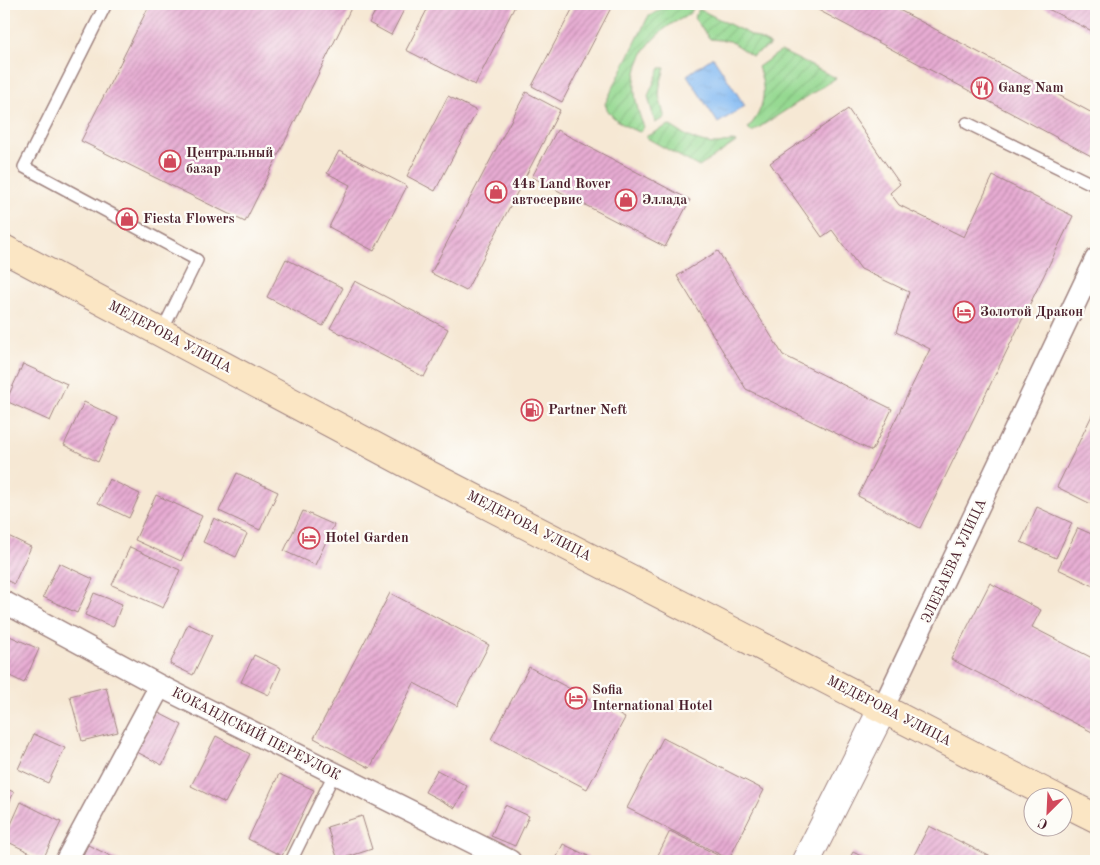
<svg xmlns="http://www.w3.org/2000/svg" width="1100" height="865" font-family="'Old Standard TT',serif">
<defs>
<pattern id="garden-furrows" width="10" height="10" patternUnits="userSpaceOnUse" patternTransform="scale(1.25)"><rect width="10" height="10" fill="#95d991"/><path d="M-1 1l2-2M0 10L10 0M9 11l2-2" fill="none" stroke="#82ba7d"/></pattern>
<pattern id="water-ripples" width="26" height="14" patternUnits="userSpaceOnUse" patternTransform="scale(1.25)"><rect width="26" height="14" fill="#83baf3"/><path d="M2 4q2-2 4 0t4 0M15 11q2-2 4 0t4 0" fill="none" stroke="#739fd0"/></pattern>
<pattern id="building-hatch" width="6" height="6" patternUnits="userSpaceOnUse" patternTransform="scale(1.25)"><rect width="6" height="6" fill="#e7acd3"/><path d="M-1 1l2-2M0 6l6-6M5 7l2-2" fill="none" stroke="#bd8bab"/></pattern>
</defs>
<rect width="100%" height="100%" fill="#fdfcf7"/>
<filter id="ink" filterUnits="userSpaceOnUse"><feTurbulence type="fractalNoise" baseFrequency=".02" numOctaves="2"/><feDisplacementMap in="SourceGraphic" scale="10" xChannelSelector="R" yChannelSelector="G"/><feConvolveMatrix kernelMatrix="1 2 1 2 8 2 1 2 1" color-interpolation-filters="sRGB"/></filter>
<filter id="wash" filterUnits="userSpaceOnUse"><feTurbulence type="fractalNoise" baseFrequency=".0096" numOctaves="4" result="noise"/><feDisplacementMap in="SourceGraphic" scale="20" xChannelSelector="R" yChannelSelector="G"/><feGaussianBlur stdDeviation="1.12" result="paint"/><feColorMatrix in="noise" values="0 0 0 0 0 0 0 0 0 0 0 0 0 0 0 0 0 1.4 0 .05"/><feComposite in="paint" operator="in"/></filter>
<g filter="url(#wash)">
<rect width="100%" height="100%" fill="#f6e8d4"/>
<!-- garden -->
<path fill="url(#garden-furrows)" stroke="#707c5e" d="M669,4H686L694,7C689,18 680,18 670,25C632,51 627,87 644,127L640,132C626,128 609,118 605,104L648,17Z
M699,9L771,45L752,56L730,41L710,39L694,18Z
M781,51L836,78L752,132L748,128C765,109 767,90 758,67Z
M660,68H665L660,85L659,96L664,115V118L655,123L648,96Z
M669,125C685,135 697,144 717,144C724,144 729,139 736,142L699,167L645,137Z"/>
<!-- water -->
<path fill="url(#water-ripples)" stroke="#666c8f" d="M713,57L745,106L718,123L687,75Z"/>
<g id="blocks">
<!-- building -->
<path fill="url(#building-hatch)" d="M150,4H353L245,222L81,141Z
M379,4H407L391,35L369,23Z
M430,4H516L475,85L406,50Z
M575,4H613L562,102L532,86Z
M807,4H888L1096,115V155L1095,158Z
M1038,4H1096V33Z
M526,92L560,110L466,291L431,273Z
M448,96L477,111L435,191L407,176Z
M848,109L900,184L890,193L899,205L964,237L993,176L1073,216L920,528L858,496L930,349L896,332L909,292L861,269L832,230L822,237L770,163Z
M557,130L690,200L665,247L532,177Z
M339,151L407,186L374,251L329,227L350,185L327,173Z
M718,251L783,355L892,409L872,451L746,389L677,276Z
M286,259L343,288L323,326L267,297Z
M355,281L448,329L424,377L330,328Z
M23,364L67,384L50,421L6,401Z
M84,402L118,418L98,462L64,445Z
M1096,407V494L1091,504L1057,487Z
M237,473L278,492L260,530L219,511Z
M109,479L140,494L129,518L98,503Z
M156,495L202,516L181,561L135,540Z
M1037,507L1072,523L1056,558L1021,542Z
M303,511L334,525L315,565L284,551Z
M214,518L247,534L236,557L203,542Z
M1078,528L1096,536V587L1058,569Z
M4,534L31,547L14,584L4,579Z
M130,547L180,570L163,608L112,585Z
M59,563L93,579L77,613L43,597Z
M990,583L1041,610L1032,627L1096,660V734L951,659Z
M94,593L122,604L113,627L85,615Z
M390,593L489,645L457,706L414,683L370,768L314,738Z
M188,624L212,635L193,675L170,664Z
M5,634L39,649L24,683L4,673Z
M254,655L281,668L269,695L241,682Z
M529,667L625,718L587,789L491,739Z
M106,687L118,732L82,741L70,696Z
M155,711L182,725L162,765L135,751Z
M34,734L65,748L48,783L18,769Z
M216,736L250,754L225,803L191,786Z
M663,738L764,790L729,859L627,808Z
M437,770L467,786L455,808L425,792Z
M279,774L314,790L282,856L248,839Z
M4,788L14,792L4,814Z
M21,802L61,822L43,859L4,840Z
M505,805L529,816L515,846L491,836Z
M362,816L372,849L338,860L327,827Z
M929,826L997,860L996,861H927L914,855Z
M670,831L729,861H655Z
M563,844L588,856L585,861H555Z
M88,845L121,861H80Z
M853,852L871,861H848Z"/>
</g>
</g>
<g filter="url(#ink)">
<use href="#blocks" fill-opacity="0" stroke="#a08480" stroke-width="1"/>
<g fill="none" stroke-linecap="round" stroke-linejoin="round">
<!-- service casing -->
<g stroke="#a08480" stroke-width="14">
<path id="service" d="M106,4L24,167L197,260L161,333
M967,123L1096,186
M291,861L334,774"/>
</g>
<!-- minor casing -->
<g stroke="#a08480" stroke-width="24">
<path id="minor" d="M4,602L160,686L510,861
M883,708L1096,259
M66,861L160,686"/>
</g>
<!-- tertiary casing -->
<g stroke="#a08480" stroke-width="30">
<path id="tertiary" d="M806,861L883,708"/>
</g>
<!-- secondary casing -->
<g stroke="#a08480" stroke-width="30">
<path id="secondary" d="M4,249L406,463L1056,798
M1062,801L1096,818"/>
</g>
<!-- service -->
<use href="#service" stroke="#fff" stroke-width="11"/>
<!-- minor -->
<use href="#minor" stroke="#fff" stroke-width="21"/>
<!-- tertiary -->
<use href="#tertiary" stroke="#fff" stroke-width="28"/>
<!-- secondary -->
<use href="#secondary" stroke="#fbe6c4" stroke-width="28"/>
</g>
</g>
<!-- icons -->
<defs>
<g id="restaurant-ring" transform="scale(1.125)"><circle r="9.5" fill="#fdfcf7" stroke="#d1495b" stroke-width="1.5"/><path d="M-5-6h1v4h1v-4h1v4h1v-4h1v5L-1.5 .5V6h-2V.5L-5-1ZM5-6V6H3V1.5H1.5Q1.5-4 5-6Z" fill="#d1495b"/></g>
<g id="shop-ring" transform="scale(1.125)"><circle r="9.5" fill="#fdfcf7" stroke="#d1495b" stroke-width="1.5"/><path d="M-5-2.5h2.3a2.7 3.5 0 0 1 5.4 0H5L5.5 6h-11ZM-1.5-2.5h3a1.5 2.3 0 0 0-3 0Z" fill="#d1495b"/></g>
<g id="hotel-ring" transform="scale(1.125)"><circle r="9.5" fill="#fdfcf7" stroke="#d1495b" stroke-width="1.5"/><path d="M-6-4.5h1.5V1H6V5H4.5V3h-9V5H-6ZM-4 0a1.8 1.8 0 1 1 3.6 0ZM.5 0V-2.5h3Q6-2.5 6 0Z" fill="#d1495b"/></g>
<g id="fuel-ring" transform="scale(1.125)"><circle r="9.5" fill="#fdfcf7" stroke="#d1495b" stroke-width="1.5"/><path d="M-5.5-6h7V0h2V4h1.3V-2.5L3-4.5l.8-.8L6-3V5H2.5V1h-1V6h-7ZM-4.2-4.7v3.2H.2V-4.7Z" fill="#d1495b"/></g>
</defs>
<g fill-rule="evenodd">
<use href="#restaurant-ring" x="982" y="88"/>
<use href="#shop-ring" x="170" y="161"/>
<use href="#shop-ring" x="496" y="192"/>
<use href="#shop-ring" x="626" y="200"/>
<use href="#shop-ring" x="127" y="219"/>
<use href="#hotel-ring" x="964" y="312"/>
<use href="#fuel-ring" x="532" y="410"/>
<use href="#hotel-ring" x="309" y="538"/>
<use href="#hotel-ring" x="576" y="698"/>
</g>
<g text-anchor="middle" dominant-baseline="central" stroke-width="4.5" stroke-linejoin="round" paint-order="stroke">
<!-- poi labels -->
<g font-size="14" font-weight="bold" fill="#4a1f2b" stroke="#fdfcf7" text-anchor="start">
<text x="998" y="88">Gang Nam</text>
<text x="186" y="153">Центральный<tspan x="186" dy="16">базар</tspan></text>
<text x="512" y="184">44в Land Rover<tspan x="512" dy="16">автосервис</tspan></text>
<text x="642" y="200">Эллада</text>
<text x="143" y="219">Fiesta Flowers</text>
<text x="980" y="312">Золотой Дракон</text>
<text x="548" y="410">Partner Neft</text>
<text x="325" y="538">Hotel Garden</text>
<text x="592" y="690">Sofia<tspan x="592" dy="16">International Hotel</tspan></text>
</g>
<!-- street labels -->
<g font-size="14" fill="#4a1f2b" stroke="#fdfcf7">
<text transform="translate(170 337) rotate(28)">МЕДЕРОВА УЛИЦА</text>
<text transform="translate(529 526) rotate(27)">МЕДЕРОВА УЛИЦА</text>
<text transform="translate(954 561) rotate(-65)">ЭЛЕБАЕВА УЛИЦА</text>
<text transform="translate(889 711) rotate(27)">МЕДЕРОВА УЛИЦА</text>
<text transform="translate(256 734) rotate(27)">КОКАНДСКИЙ ПЕРЕУЛОК</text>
</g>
</g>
<!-- margin -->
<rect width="1100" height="865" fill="none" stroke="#fdfcf7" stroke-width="20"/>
<!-- north arrow -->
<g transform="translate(1048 812) rotate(204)"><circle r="24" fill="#fdfcf7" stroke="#b5a4a5"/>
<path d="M0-4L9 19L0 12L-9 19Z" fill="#d1495b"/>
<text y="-8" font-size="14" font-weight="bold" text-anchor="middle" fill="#4a1f2b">С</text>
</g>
</svg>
